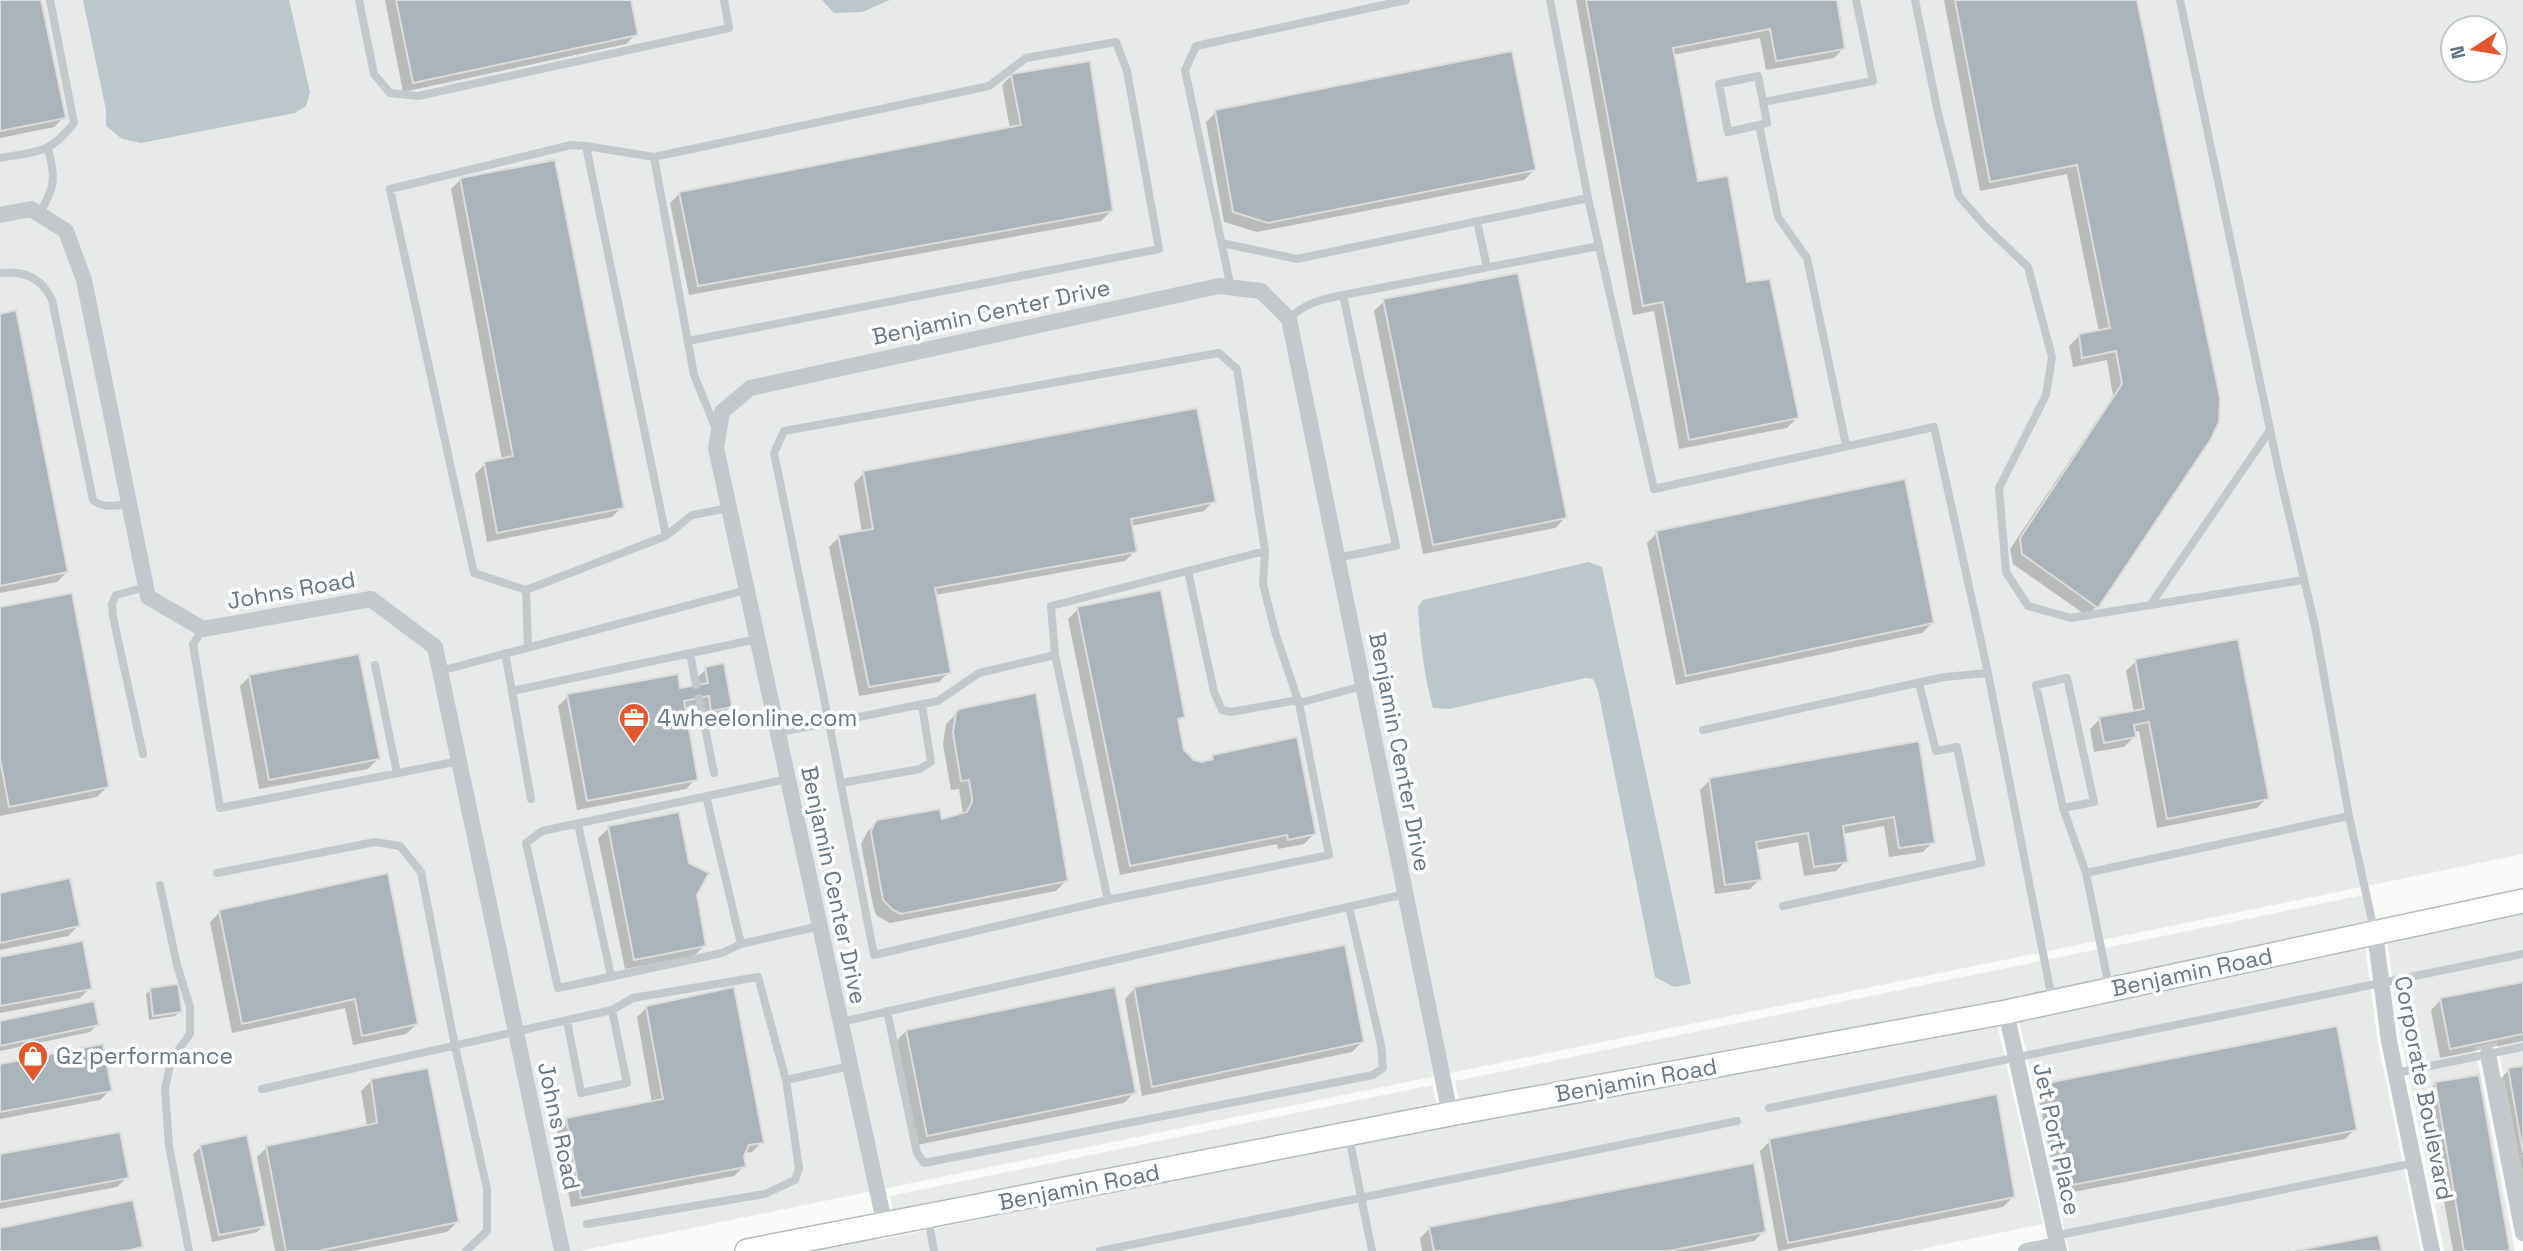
<svg xmlns="http://www.w3.org/2000/svg" width="2523" height="1251" font-family="'Space Grotesk',sans-serif">
<rect width="100%" height="100%" fill="#fafaf8"/>
<!-- built -->
<path fill="#e8e9e9" fill-rule="evenodd" d="M0,0H2523V854L579,1251H0ZM2453,28H2495V70H2453Z
M2368,894L2373,922L2004,1002L1459,1102L1455,1081Z
M2523,911V1174L2497,1042L2475,1047L2515,1251H2444L2401,1039L2387,940Z
M2365,945L2378,1043L2421,1251H2069L2019,1019Z
M1997,1024L2043,1224L1912,1251H803L877,1237L878,1240L1452,1124Z
M1432,1085L1437,1106L894,1213L890,1196Z"/>
<!-- water -->
<path fill="#bbc7cb" d="M83,0H289L310,92L306,106L295,113L141,143L122,139L106,126V110Z
M822,0H890L862,12L834,13Z
M1589,562L1602,567L1691,984L1674,987L1655,977L1598,690L1593,679L1585,678L1449,709L1433,708C1424,675 1420,641 1418,607L1423,600Z"/>
<!-- shadow -->
<path fill="#0003" d="M0,0H39L64,117L54,127L0,138Z
M385,0H630L636,34L626,44L403,92Z
M1576,0H1835L1844,48L1834,58L1766,70L1760,38L1672,55L1696,183L1746,284L1797,418L1787,428L1679,449L1654,311L1633,315Z
M1944,0H2135L2218,399L2097,606L2087,616L2013,564L2010,549L2113,396L2107,360L2073,367L2069,346L2079,336L2099,332L2067,174L1980,191Z
M1012,75L1111,211L1101,221L689,295L670,203L680,193L1010,129L1002,85Z
M1216,112L1534,170L1524,180L1257,232L1224,222L1206,122Z
M461,179L622,507L612,517L487,542L475,474L485,464L502,460L451,189Z
M1384,301L1565,518L1555,528L1423,554L1374,311Z
M0,315L67,572L57,582L0,593Z
M864,473L1214,501L1204,511L1131,526L1135,551L1125,561L935,595L949,672L939,682L859,696L829,547L839,537L862,533L854,483Z
M1657,533L1932,623L1922,633L1676,685L1647,543Z
M0,609L107,787L97,797L0,816Z
M1078,609L1183,716L1177,722L1183,750L1193,762L1208,763L1213,757L1314,834L1304,844L1278,849L1277,844L1120,875L1068,619Z
M2136,661L2267,798L2257,808L2157,828L2139,731L2133,732L2134,737L2124,747L2094,752L2090,729L2100,719L2134,713L2126,671Z
M706,669L730,707L720,717L702,720L699,705L683,708L696,779L686,789L577,810L558,706L568,696L679,690L697,686L696,679Z
M250,676L378,759L368,769L259,789L240,686Z
M960,710L1066,881L1056,891L890,923L877,916L874,910L861,844L867,832L878,822L940,821L963,814L959,789L951,790L943,744L946,724Z
M1918,743L1933,842L1923,852L1889,857L1884,826L1842,834L1846,861L1836,871L1804,876L1798,842L1756,850L1760,879L1750,889L1715,894L1700,790L1710,780Z
M609,828L695,895L704,946L694,956L625,969L598,838Z
M0,895L78,926L68,936L0,950Z
M220,912L417,1024L406,1034L353,1045L345,1008L232,1033L210,922Z
M0,959L90,988L80,998L0,1013Z
M2523,983V1041L2440,1058L2431,1010L2441,1000Z
M1135,988L1362,1042L1352,1052L1142,1096L1125,999Z
M151,990L180,1011L175,1016L149,1020L146,994Z
M647,1007L762,1142L752,1152L743,1153L744,1166L734,1176L571,1207L557,1130L567,1120L652,1103L637,1017Z
M0,1023L97,1025L90,1032L0,1051Z
M906,1031L1134,1093L1124,1103L917,1145L896,1041Z
M0,1065L110,1090L100,1100L0,1119Z
M2523,1067V1218L2499,1080L2509,1070Z
M371,1081L457,1222L447,1232L352,1251H275L257,1157L267,1147L367,1126L361,1091Z
M2048,1084L2355,1129L2345,1139L2058,1195L2038,1094Z
M2435,1084L2508,1251H2453L2425,1094Z
M1770,1141L2013,1197L2003,1207L1778,1251L1760,1151Z
M201,1147L264,1225L257,1232L212,1242L193,1154Z
M0,1156L127,1177L117,1187L0,1209Z
M1430,1228L1764,1231L1754,1241L1704,1251H1422L1420,1238Z"/>
<!-- building -->
<path fill="#aab3b9" stroke="#dcdcda" stroke-width="2" d="M0,0H41L66,118L0,131Z
M396,0H631L638,35L413,83Z
M1586,0H1837L1845,49L1776,61L1770,29L1673,48L1698,181L1728,176L1747,282L1770,279L1799,418L1689,440L1663,302L1643,306Z
M1955,0H2137L2220,398L2219,422L2211,439L2098,608L2022,554L2020,538L2122,384L2116,351L2082,358L2079,334L2110,328L2077,165L1990,182Z
M1512,51L1536,170L1268,223L1233,212L1215,110Z
M1090,61L1113,211L698,286L679,192L1021,125L1011,74Z
M555,160L624,508L497,533L484,462L513,456L460,178Z
M1518,273L1567,518L1433,545L1383,299Z
M16,310L68,572L0,586V314Z
M1197,408L1216,502L1131,519L1137,552L935,588L951,673L869,687L838,535L873,529L863,471Z
M1905,479L1934,623L1686,676L1656,531Z
M1161,590L1185,717L1178,719L1184,750L1194,760L1202,762L1213,759L1212,755L1297,737L1316,834L1288,840L1287,835L1130,866L1077,607Z
M72,593L109,787L9,807L0,759V607Z
M2238,639L2269,799L2167,819L2149,722L2134,725L2136,737L2104,743L2099,717L2144,709L2135,659Z
M359,654L380,759L269,780L249,675Z
M724,663L732,707L711,711L709,696L684,701L698,780L587,801L567,694L678,674L680,688L708,683L705,667Z
M1036,693L1068,881L901,914L893,910L883,900L871,832L874,824L877,820L940,809L942,819L967,812L972,802V798L969,780L961,781L953,733L956,712L959,709Z
M1919,741L1935,843L1899,848L1894,817L1843,826L1848,862L1814,867L1808,833L1756,842L1762,880L1725,885L1709,778Z
M679,812L689,863L709,873L697,895L706,946L634,960L608,826Z
M388,873L418,1024L362,1036L355,999L242,1024L219,910Z
M70,878L80,926L0,943V893Z
M83,941L92,989L0,1006V957Z
M1345,945L1364,1042L1152,1087L1134,987Z
M2523,982V1034L2450,1049L2440,998Z
M178,984L182,1012L153,1016L150,988Z
M734,987L764,1143L749,1145L744,1156L746,1167L581,1198L566,1118L663,1099L646,1006Z
M1115,987L1136,1093L927,1136L906,1030Z
M94,1001L99,1025L0,1046V1021Z
M2337,1026L2357,1130L2067,1186L2047,1083Z
M103,1044L112,1091L0,1112V1064Z
M2523,1066V1153L2508,1068Z
M428,1068L459,1222L318,1251H286L266,1146L377,1123L371,1079Z
M2479,1075L2510,1251H2464L2435,1082Z
M1997,1094L2015,1197L1788,1243L1769,1139Z
M120,1132L129,1178L0,1202V1154Z
M247,1135L266,1226L219,1235L200,1145Z
M1754,1163L1766,1232L1668,1251H1434L1429,1227Z
M133,1200L143,1247L125,1251H0V1228Z
M2378,1235L2382,1251H2294Z"/>
<g fill="none" stroke-linecap="round" stroke-linejoin="round">
<!-- secondary casing -->
<g stroke="#b3babf" stroke-width="26">
<path id="secondary" d="M747,1251L1450,1114L2006,1012L2523,901"/>
</g>
<!-- lane -->
<path stroke="#c3c8cc" stroke-width="8" d="M359,0L374,74L390,93L418,96L729,28L724,0
M1915,0L1938,113L1959,196L1985,226L2028,267L2052,357L2046,395L1999,488L2006,572L2028,606L2071,618L2303,580
M2180,0L2279,472L2315,626L2349,816L2374,930
M1759,125L1767,123L1763,102
M586,146L654,157L694,375L716,429
M654,157L989,86L1026,58L1116,42L1127,71L1159,249L688,341
M0,158C37,151 49,155 74,123L50,0
M1588,198L1654,489L1934,427L1988,673L2052,999
M39,214C55,188 56,178 48,149
M1477,221L1487,267
M1222,243L1297,259L1588,198L1550,0
M0,273C24,270 42,278 52,300L93,500C102,509 118,505 129,504
M1231,288L1185,70L1196,46L1406,0
M1289,319C1304,303 1323,299 1343,295
M1219,353L1237,369L1265,551L1051,606L1055,655L979,673L938,701L829,723L774,453L784,431Z
M1846,445L1807,258L1778,217L1759,125L1728,132L1719,84L1758,76L1763,102L1873,81L1856,0
M666,536L692,515L729,508
M1337,558L1396,546L1343,295L1599,246
M1188,571L1214,692L1222,710L1231,712L1298,700
M526,590L666,536L586,146L571,145L390,189L474,573L526,590L528,647
M2151,604L2270,430
M203,629L193,644L220,808L459,761
M505,653L512,691L757,639
M690,653L696,685
M375,665L397,773
M440,671L746,590
M512,691L531,799
M699,698L714,773
M1299,703L1363,686
M1703,730L1944,677L1988,673
M778,732L829,723L874,955L1108,900L1055,655
M143,754L113,617L112,604L116,595L146,587
M788,779L542,831L526,843L558,988L722,953L741,944L820,926
M841,783L920,769L931,762L922,705
M706,796L741,944
M2063,808L2094,802L2067,678L2036,685L2063,808L2086,873
M578,824L611,976
M217,873L375,842L400,846L421,872L455,1046L487,1189V1231L466,1251
M160,885L177,965L190,1007V1034L171,1060L165,1089L169,1146L189,1251
M1108,900L1329,855L1299,703L1276,635L1263,584L1265,551
M1783,906L1981,863L1957,747L1936,751L1919,683
M2109,987L2086,873L2349,816
M612,1010L633,998L758,977L786,1080L850,1066
M887,1011L917,1153L924,1163L1373,1075L1383,1068L1381,1045L1349,907
M841,1022L1405,894
M2396,1073L2523,1047
M262,1089L612,1010L627,1083L581,1093L567,1021
M1769,1108L2523,954
M1349,1137L1372,1251
M928,1217L934,1251
M587,1224L765,1194L795,1180L799,1168L786,1080
M2054,1236L2414,1163
M1100,1251L1737,1121"/>
<!-- street -->
<path stroke="#c3c8cc" stroke-width="16" d="M0,215L31,209L66,231L84,280L148,597L203,629L371,599L435,647L562,1251
M2375,933L2389,1041L2432,1251
M2006,1012L2059,1251
M2488,1054L2523,1233
M885,1226L716,448L722,412L750,388L1219,286L1261,291L1289,319L1450,1114
M2026,1251L2057,1245"/>
<!-- secondary -->
<use href="#secondary" stroke="#fff" stroke-width="23"/>
</g>
<!-- icons -->
<defs>
<g id="office-pin" transform="scale(1.575)"><path d="M0 17L-7.5 6A9.5 9.5 0 1 1 7.5 6Z" fill="#e4572e" stroke="#fff"/><path d="M-6-3h4V-5.5h4V-3h4V5H-6ZM-1-4.5V-3h2v-1.5ZM-6 0V1H6V0Z" fill="#fff"/></g>
<g id="shop-pin" transform="scale(1.575)"><path d="M0 17L-7.5 6A9.5 9.5 0 1 1 7.5 6Z" fill="#e4572e" stroke="#fff"/><path d="M-5-2.5h2.3a2.7 3.5 0 0 1 5.4 0H5L5.5 6h-11ZM-1.5-2.5h3a1.5 2.3 0 0 0-3 0Z" fill="#fff"/></g>
</defs>
<g fill-rule="evenodd">
<use href="#office-pin" x="634" y="718"/>
<use href="#shop-pin" x="33" y="1056"/>
</g>
<g text-anchor="middle" dominant-baseline="central" stroke-width="7" stroke-linejoin="round" paint-order="stroke">
<!-- street labels -->
<g font-size="23" fill="#657683" stroke="#fff">
<text transform="translate(991 312) rotate(-12)">Benjamin Center Drive</text>
<text transform="translate(291 590) rotate(-10)">Johns Road</text>
<text transform="translate(1400 752) rotate(79)">Benjamin Center Drive</text>
<text transform="translate(834 885) rotate(78)">Benjamin Center Drive</text>
<text transform="translate(2192 972) rotate(-12)">Benjamin Road</text>
<text transform="translate(1636 1080) rotate(-10)">Benjamin Road</text>
<text transform="translate(2424 1088) rotate(79)">Corporate Boulevard</text>
<text transform="translate(559 1126) rotate(78)">Johns Road</text>
<text transform="translate(2057 1139) rotate(78)">Jet Port Place</text>
<text transform="translate(1079 1187) rotate(-11)">Benjamin Road</text>
</g>
<!-- poi labels -->
<g font-size="23" fill="#657683" stroke="#fff" text-anchor="start">
<text x="657" y="718">4wheelonline.com</text>
<text x="56" y="1056">Gz performance</text>
</g>
</g>
<!-- north arrow -->
<g transform="translate(2474 49) rotate(258)"><circle r="33" fill="#ffffff" stroke="#c1c8cd" stroke-width="2"/>
<path d="M0-5L12 26L0 18L-12 26Z" fill="#e4572e"/>
<text y="-10" font-size="19" font-weight="bold" text-anchor="middle" fill="#657683">N</text>
</g>
</svg>
